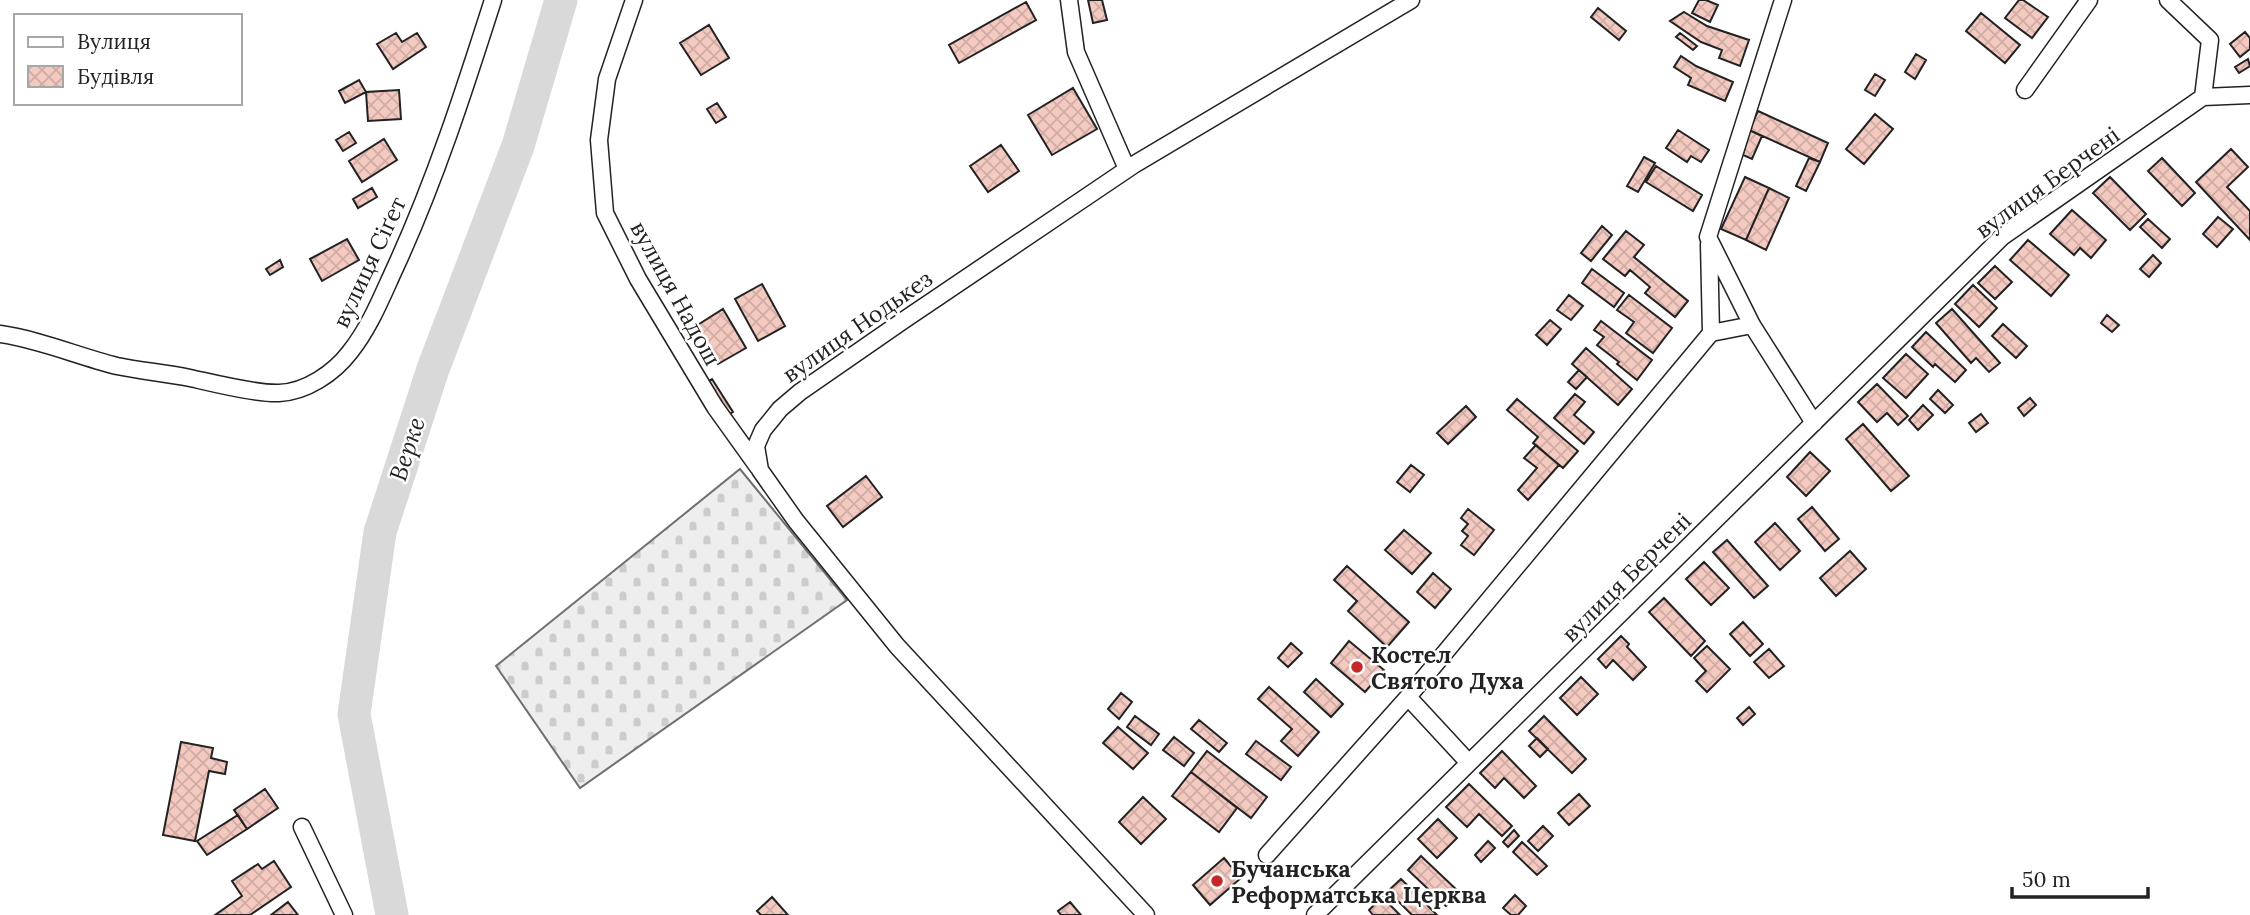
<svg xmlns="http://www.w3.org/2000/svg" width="2250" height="915" font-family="Lora,serif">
<defs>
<pattern id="cemetery-stones" width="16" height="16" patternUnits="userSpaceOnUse" patternTransform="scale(1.75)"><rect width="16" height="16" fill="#eee"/><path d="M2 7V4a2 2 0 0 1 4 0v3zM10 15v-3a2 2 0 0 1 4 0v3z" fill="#ccc"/></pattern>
<pattern id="building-cross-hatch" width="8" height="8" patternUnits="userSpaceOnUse" patternTransform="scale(1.75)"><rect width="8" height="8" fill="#f3c9c0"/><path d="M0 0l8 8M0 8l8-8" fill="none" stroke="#d0aca5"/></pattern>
</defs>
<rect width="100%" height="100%" fill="#fff"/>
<!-- cemetery -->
<path fill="url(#cemetery-stones)" stroke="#6f6f6f" stroke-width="2" d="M740,469L847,600L580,788L496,666Z"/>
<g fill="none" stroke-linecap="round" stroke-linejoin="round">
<!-- river -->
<path stroke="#d9d9d9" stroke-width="33" d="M392,915L354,714L380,532L433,369L518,146L561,0"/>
</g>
<!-- building -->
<path fill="url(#building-cross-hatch)" stroke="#222" stroke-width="2" d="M1088,0H1102L1107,20L1093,23Z
M1699,0H1706L1718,5L1710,22L1692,13Z
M2019,0H2023L2048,17L2032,38L2005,18Z
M1026,2L1036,20L959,63L949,45Z
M1598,8L1626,31L1619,40L1591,17Z
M1684,12L1707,26L1749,40L1740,66L1719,58L1722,50L1701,42L1670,21Z
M1981,13L2020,45L2005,63L1966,31Z
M709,25L729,58L701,75L680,43Z
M2245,32L2250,38V49L2240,57L2230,44Z
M396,33L402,42L417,33L426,47L393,69L377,44Z
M1680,33L1697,46L1693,50L1676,37Z
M1916,54L1926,60L1915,79L1905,72Z
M1681,56L1696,66L1733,82L1725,101L1688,85L1691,78L1674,67Z
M2248,59L2250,66L2239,73L2235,67Z
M1875,74L1885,80L1875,96L1865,90Z
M359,80L366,92L345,103L339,91Z
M1073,88L1097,129L1052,155L1028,115Z
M399,90L401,119L368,121L366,92Z
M717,103L726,117L716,123L707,109Z
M1758,111L1828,143L1820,162L1749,130Z
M1875,114L1893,129L1864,164L1846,149Z
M1678,130L1709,150L1701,162L1691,156L1687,162L1666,148Z
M1749,130L1762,136L1752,159L1743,155Z
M349,132L356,143L343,151L336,140Z
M384,139L397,160L362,182L349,161Z
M1001,145L1019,171L988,192L970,166Z
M2231,149L2248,167L2227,187L2250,211V240L2196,182Z
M1644,157L1655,163L1638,192L1627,186Z
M1809,158L1820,162L1806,191L1796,186Z
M2162,158L2195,193L2182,206L2148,171Z
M1656,166L1702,195L1693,211L1646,182Z
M1745,177L1769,188L1746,240L1721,229Z
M2110,177L2146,214L2130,230L2093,193Z
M372,188L377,197L358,208L353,199Z
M1769,188L1789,198L1766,250L1746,240Z
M2072,210L2106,240L2091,258L2080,248L2074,255L2050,234Z
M2218,217L2233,229L2217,247L2203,234Z
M2148,219L2170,239L2162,248L2140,227Z
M1602,226L1612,235L1591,261L1581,253Z
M1626,231L1644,245L1634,257L1688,301L1675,317L1645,293L1650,287L1630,270L1625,276L1603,259Z
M347,239L359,260L322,281L310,259Z
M2028,240L2069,275L2051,296L2010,260Z
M2153,255L2161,263L2149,277L2140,269Z
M280,260L283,267L270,275L266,269Z
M1995,266L2012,282L1995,299L1978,283Z
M1592,269L1624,293L1614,307L1582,283Z
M762,284L785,326L758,341L735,299Z
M1973,285L1997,308L1979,327L1955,304Z
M1569,295L1583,306L1571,320L1557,310Z
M1629,295L1672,328L1653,353L1626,333L1634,322L1617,310Z
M723,309L746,348L718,364L696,326Z
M1952,309L2000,363L1989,372L1976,358L1971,363L1936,323Z
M2107,315L2119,325L2112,332L2101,323Z
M1550,320L1561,329L1547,345L1536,335Z
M1601,321L1652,360L1637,380L1617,364L1619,362L1597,345L1604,337L1594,330Z
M2003,324L2027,346L2016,358L1992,336Z
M1926,332L1966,370L1955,382L1935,364L1933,367L1912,347Z
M1586,348L1632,389L1618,405L1572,364Z
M1906,354L1928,374L1906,398L1883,378Z
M1579,370L1587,377L1576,389L1568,382Z
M712,379L733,412L728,415L707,382Z
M1877,384L1908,416L1898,425L1887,413L1877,422L1858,402Z
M1938,390L1953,405L1945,413L1930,399Z
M1575,394L1585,402L1574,415L1594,432L1584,444L1554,418Z
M2030,398L2036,405L2024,416L2018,408Z
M1517,399L1578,451L1563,468L1533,443L1538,437L1507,410Z
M1923,405L1933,415L1918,430L1909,420Z
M1466,406L1476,417L1448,444L1437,433Z
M1981,414L1988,423L1976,432L1969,423Z
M1863,424L1909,476L1891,491L1846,439Z
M1536,445L1559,465L1528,500L1518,490L1537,468L1524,458Z
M1810,452L1830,471L1806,496L1787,477Z
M1411,465L1424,475L1410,492L1397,482Z
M866,476L882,497L843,527L827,506Z
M1812,507L1839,539L1825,551L1798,519Z
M1468,509L1494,530L1474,555L1461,545L1468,536L1462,531L1468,524L1461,518Z
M1775,523L1800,551L1780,570L1755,542Z
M1404,530L1431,553L1412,574L1385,550Z
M1727,540L1768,586L1754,598L1713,552Z
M1850,551L1866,569L1836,596L1820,578Z
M1704,562L1729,588L1711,605L1686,579Z
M1347,566L1409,622L1387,647L1348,611L1357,601L1334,580Z
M1433,573L1451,589L1435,608L1417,592Z
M1664,598L1705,641L1691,656L1649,612Z
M1743,622L1763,644L1750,656L1730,634Z
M1621,636L1629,644L1627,647L1646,667L1633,680L1613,660L1606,668L1598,659Z
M1349,641L1384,670L1365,692L1331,663Z
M1291,643L1302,653L1288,667L1278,658Z
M1707,646L1730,669L1707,692L1696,681L1706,671L1694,658Z
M1769,649L1784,666L1769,678L1754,662Z
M1581,677L1598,694L1577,715L1560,698Z
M1316,679L1343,704L1331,717L1304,692Z
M1269,687L1319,732L1298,756L1281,741L1292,729L1258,699Z
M1121,693L1132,702L1119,719L1108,709Z
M1749,707L1755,714L1743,725L1737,718Z
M1135,716L1159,734L1151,745L1127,727Z
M1544,716L1586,759L1572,773L1529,731Z
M1199,720L1227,743L1219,752L1191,729Z
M1118,727L1148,753L1133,769L1103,743Z
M1174,737L1194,753L1184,766L1163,750Z
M1537,738L1548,749L1540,757L1529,746Z
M1256,741L1291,767L1281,780L1246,754Z
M181,742L213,748L211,758L227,762L225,774L209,771L195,841L163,835Z
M1207,751L1267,797L1251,818L1191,772Z
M1502,751L1536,786L1524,798L1504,778L1495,788L1480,773Z
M1191,772L1237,808L1219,832L1172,796Z
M1469,784L1512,826L1502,836L1479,814L1467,827L1446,807Z
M265,789L278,808L247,829L234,810Z
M1579,794L1590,806L1569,825L1558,813Z
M1143,797L1166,819L1141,844L1119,822Z
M238,815L247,829L207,855L197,841Z
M1438,819L1457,838L1437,858L1418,839Z
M1543,826L1553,836L1538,851L1528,841Z
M1514,830L1519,836L1508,847L1503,842Z
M1488,841L1495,848L1481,862L1475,855Z
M1522,842L1547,866L1537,875L1513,852Z
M1421,856L1459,892L1446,906L1408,870Z
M1224,858L1241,878L1210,905L1193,885Z
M274,861L291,887L250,915H215L242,896L232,881L258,864L262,869Z
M1401,879L1437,915H1412L1388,891Z
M1515,895L1526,906L1518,915H1511L1503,908Z
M772,897L788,915H761L757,911Z
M1382,897L1400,915H1373L1369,910Z
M288,902L298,915H271Z
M1070,902L1081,915H1061L1058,911Z"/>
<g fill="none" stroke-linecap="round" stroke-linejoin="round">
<!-- street casing -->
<g stroke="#222" stroke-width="19">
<path id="street" d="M634,0L607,79L599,140L605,213L638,279L715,407L758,467
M1069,0L1076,52L1127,169
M1783,0L1708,237L1752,325L1814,423
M2025,90L2089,0
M2203,97L2250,95
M1709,244L1711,333
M0,334C41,340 77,356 117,366C141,371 166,373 190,378C213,383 256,394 279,393C306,392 334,373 350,352C370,327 382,296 395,268C435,181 464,91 493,0
M1469,763L1408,697L1711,333L1752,325
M302,827L344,915
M1267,855L1408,697
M1146,915L897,646L796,521L760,470L756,446L763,430L780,409L800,392L904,320L1135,164L1411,0
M1315,915L2002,237L2203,97L2210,40L2168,0"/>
</g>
<!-- street -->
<use href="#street" stroke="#fff" stroke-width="16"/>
</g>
<!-- markers -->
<g fill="#c62828" stroke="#fff" stroke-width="2.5">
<circle cx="1357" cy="667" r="7"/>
<circle cx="1217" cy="881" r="7"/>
</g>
<g text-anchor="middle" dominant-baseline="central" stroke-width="5" stroke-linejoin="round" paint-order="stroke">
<!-- street labels -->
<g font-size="23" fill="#222" stroke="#fff">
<text transform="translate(2047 182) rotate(-36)">вулиця Берчені</text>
<text transform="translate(369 262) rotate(-65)">вулиця Сіґет</text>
<text transform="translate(676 293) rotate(61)">вулиця Надош</text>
<text transform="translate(857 326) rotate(-35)">вулиця Нодькез</text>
<text transform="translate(1626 577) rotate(-45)">вулиця Берчені</text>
</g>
<!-- poi labels -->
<g font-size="23" font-weight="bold" fill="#222" stroke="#fff" text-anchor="start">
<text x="1371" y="654">Костел<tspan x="1371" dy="26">Святого Духа</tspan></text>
<text x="1231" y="868">Бучанська<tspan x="1231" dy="26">Реформатська Церква</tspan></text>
</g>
<!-- water labels -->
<g font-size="24" font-style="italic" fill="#222" stroke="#fff">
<text transform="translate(407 449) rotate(-72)">Верке</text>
</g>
</g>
<!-- legend -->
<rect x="14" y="14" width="228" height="91" fill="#ffffff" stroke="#a7a7a7" stroke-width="2"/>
<rect x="28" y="37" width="35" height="10" fill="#ffffff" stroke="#a7a7a7" stroke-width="2"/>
<text x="77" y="49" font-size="21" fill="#222222">Вулиця</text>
<rect x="28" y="66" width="35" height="21" fill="url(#building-cross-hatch)" stroke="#a7a7a7" stroke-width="2"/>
<text x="77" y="84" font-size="21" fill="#222222">Будівля</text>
<!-- scale -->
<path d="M2012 887v10h136v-10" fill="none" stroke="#222222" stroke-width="3.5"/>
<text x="2022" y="887" font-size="21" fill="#222222" stroke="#ffffff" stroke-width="5" paint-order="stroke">50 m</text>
</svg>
